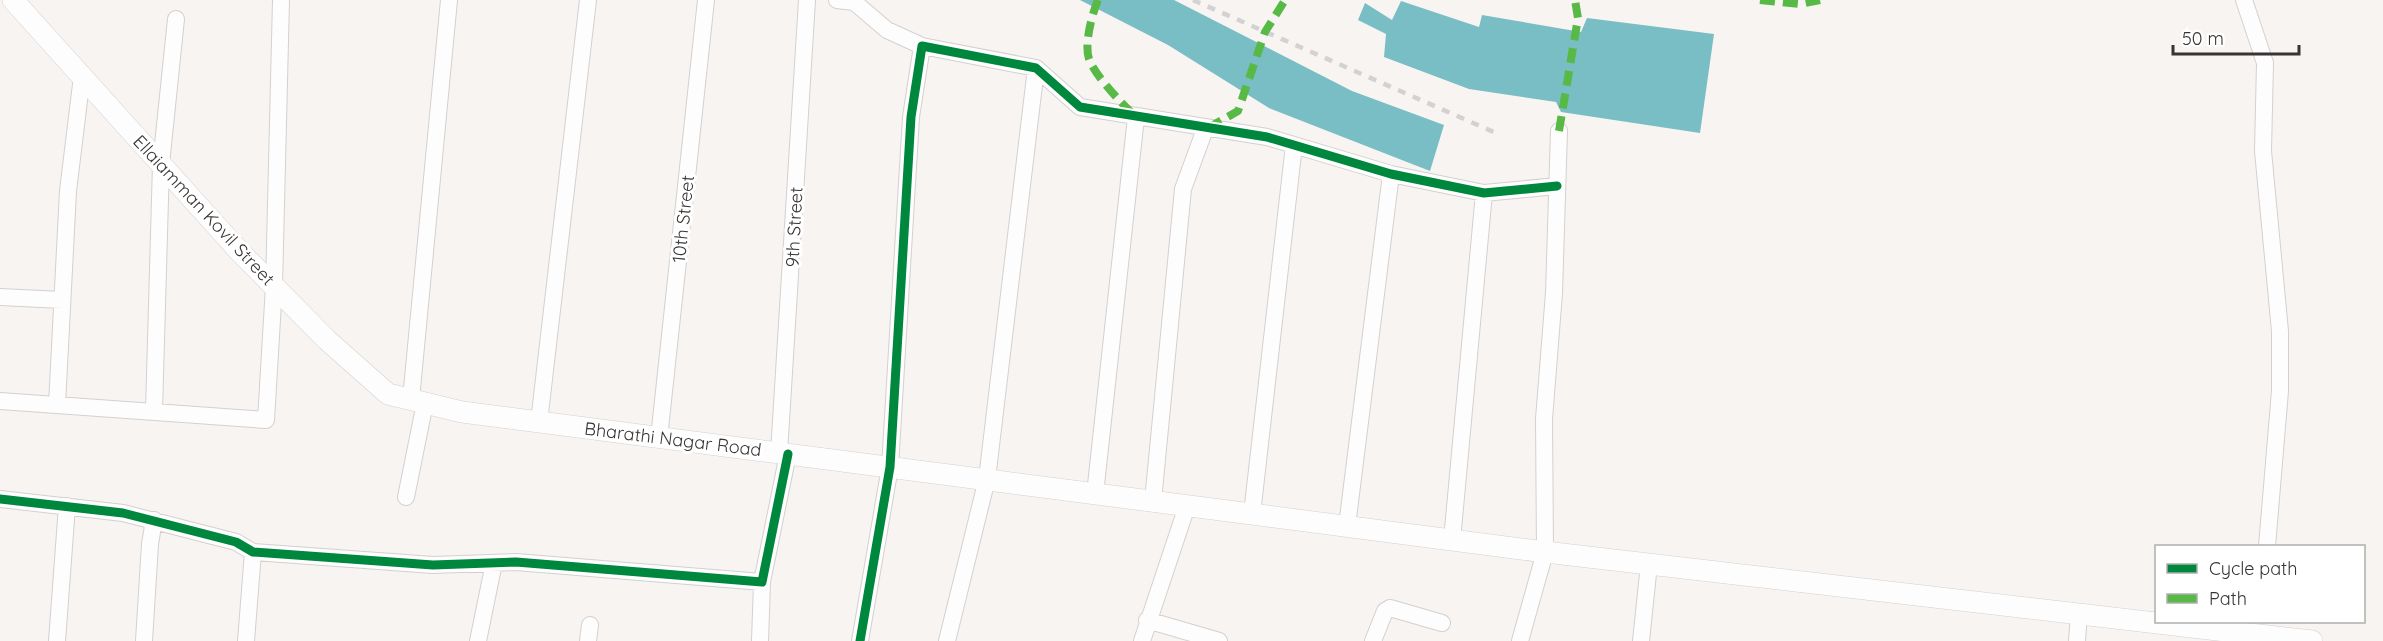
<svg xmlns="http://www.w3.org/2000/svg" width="2383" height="641" font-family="Quicksand,sans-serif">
<rect width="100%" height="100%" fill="#f7f4f2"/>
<!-- water -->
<path fill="#79bec4" d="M1080,0H1174L1352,91L1444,125L1430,171L1269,108L1168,45Z
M1401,1L1479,27L1482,15L1581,32L1587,18L1714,34L1700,133L1561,112L1556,102L1469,89L1384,57L1386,34L1358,20L1365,3L1392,20Z"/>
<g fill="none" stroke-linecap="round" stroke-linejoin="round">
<!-- minor casing -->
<g stroke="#d3d1cf" stroke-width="18">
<path id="minor" d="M837,0L854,2L887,30L922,46
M2244,0L2265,63L2263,151L2280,331V391L2267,546
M0,297L62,300
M411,399L449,0
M0,401L266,420L274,286L281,0
M57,405L68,191L82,76
M154,411L161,164L176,19
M539,422L588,0
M659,438L706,0
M779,453L807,0
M1095,494L1136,117
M406,497L425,403
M0,499L123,513L236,542L253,552L433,565L516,562L762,582L788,454
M1153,501L1183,189L1205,129
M1252,514L1294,145
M1347,526L1391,174
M1452,540L1484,193
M1147,620L1219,641
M57,641L67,506
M144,641L150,544L154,520
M246,641L253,552
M478,641L494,563
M588,641L590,625
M760,641L762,582
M860,641L890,467L911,117L922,46L1036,68L1080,107L1267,137L1391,174L1484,193L1557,186
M947,641L987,479L1036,68
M1142,641L1187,506
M1373,641L1385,611L1390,608L1442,623
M1520,641L1545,552L1544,419L1554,293L1559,131
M1641,641L1649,564
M2077,641L2079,614"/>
</g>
<!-- major casing -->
<g stroke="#d3d1cf" stroke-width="22">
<path id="major" d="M13,0L240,252L327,340L388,394L462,412L1545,552L2312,641"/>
</g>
<!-- minor -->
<use href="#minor" stroke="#fefdfd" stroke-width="16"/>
<!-- major -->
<use href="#major" stroke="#fefdfd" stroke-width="21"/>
<!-- rail -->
<path stroke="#d3d2d2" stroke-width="4.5" stroke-dasharray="8 8" stroke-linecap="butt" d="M1193,0L1496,133"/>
<!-- quiet -->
<path stroke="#58b947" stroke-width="8" stroke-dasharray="15 8" stroke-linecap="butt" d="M1098,0C1092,14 1084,44 1089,59C1094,74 1121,103 1133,114
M1760,0L1799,4L1820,0
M1208,128L1238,111L1265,32L1285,0
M1559,131L1578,18L1575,0"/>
<!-- cycleway casing -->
<g stroke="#fff" stroke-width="13">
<path id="cycleway" d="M0,499L123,513L236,542L253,552L433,565L516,562L762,582L788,454
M860,641L890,467L911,117L922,46L1036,68L1080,107L1267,137L1391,174L1484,193L1557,186"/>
</g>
<!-- cycleway -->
<use href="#cycleway" stroke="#00873e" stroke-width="9"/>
</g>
<g text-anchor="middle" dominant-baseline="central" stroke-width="6" stroke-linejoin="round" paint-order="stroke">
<!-- street labels -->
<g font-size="18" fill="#373433" stroke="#fff">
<text transform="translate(204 210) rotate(47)">Ellaiamman Kovil Street</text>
<text transform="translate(683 219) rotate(-84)">10th Street</text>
<text transform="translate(794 227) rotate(-87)">9th Street</text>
<text transform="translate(673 439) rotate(7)">Bharathi Nagar Road</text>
</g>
</g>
<!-- legend -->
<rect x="2155" y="545" width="210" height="78" fill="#ffffff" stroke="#afaead" stroke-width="1.5"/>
<rect x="2167" y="564" width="30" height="9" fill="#00873e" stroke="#afaead" stroke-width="1.5"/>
<text x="2209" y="575" font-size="18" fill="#373433">Cycle path</text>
<rect x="2167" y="594" width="30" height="9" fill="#58b947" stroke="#afaead" stroke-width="1.5"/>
<text x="2209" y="605" font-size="18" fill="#373433">Path</text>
<!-- scale -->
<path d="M2173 45v9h126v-9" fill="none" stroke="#373433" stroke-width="3"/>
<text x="2182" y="45" font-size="18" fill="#373433" stroke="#ffffff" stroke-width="4.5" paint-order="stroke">50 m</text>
</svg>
